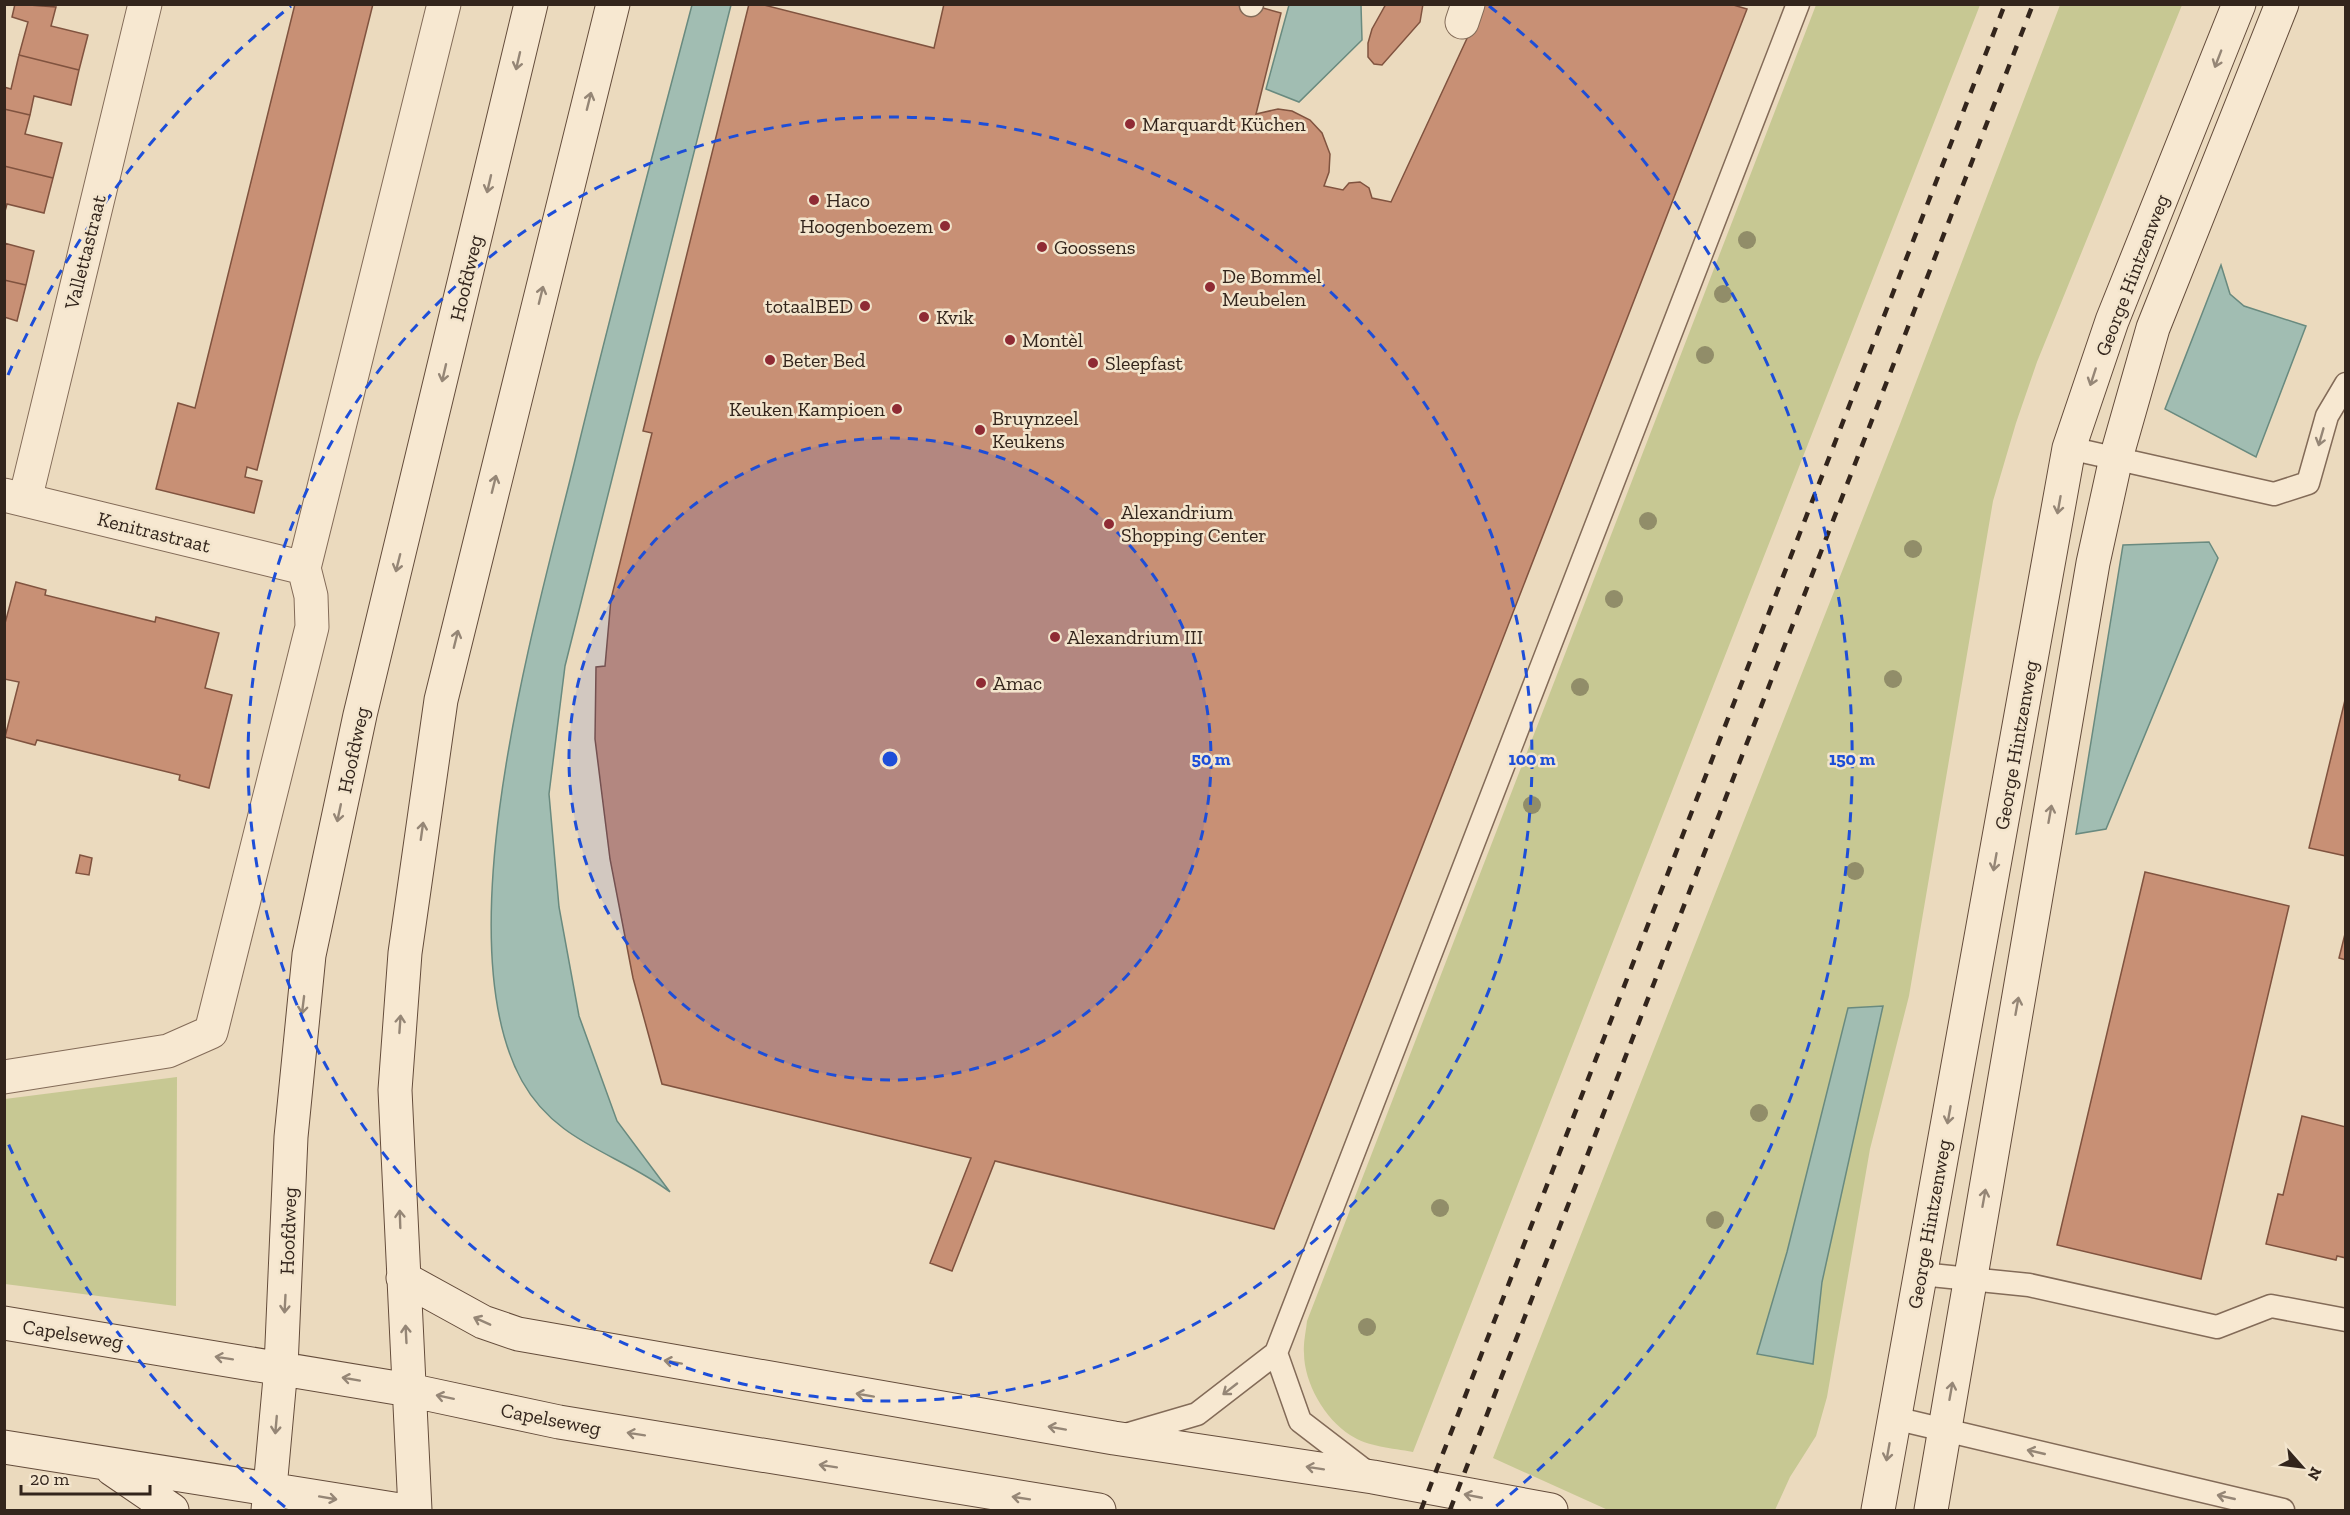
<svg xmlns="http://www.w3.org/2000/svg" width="2350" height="1515" font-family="'Zilla Slab',serif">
<rect width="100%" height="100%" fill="#ebdabe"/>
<!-- green -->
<path fill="#c7c893" d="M1816,5H1980L1413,1452C1392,1448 1368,1447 1350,1435C1325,1419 1304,1383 1304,1353C1303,1343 1306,1332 1307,1321Z
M2060,5H2182L2037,362L2016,423L1993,501L1909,996L1870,1149L1827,1397L1816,1436L1790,1477L1775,1510H1608L1493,1458L1900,424Z
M177,1077L176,1306L5,1284V1099Z"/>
<!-- water -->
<path fill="#a1bdb2" stroke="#698a7f" stroke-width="1.5" d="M692,5H731L565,666L549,794L559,907L579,1016L617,1121L670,1192C619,1153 557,1144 522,1081C443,938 536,618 574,464C611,310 652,157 692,5Z
M1289,5H1361L1362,40L1299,102L1266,89Z
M2221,265L2230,294L2244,306L2306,326L2256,457L2165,409Z
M2209,542L2218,558L2106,829L2076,834L2123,545Z
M1883,1006L1822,1282L1813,1364L1757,1354L1787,1252L1848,1008Z"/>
<!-- building -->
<path fill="#c89075" stroke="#80533f" stroke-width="1.5" d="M15,4L56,7L51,26L88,35L79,70L19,55L28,22L12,17Z
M295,4H373L257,470L247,467L245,477L262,481L254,513L156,489L178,403L195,408Z
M749,4H760L934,48L944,4H1249L1281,13L1256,114L1278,109L1292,111L1310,120L1322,133L1330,154L1329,172L1324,186L1343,190L1349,183L1360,182L1369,188L1372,198L1391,202L1483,4H1730L1747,9L1274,1229L995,1161L952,1271L930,1263L971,1158L662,1084L633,978L610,859L595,739L596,667L605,666L611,599L652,433L643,431Z
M1386,4H1423L1420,22L1382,65L1374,64L1368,57V43L1372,29Z
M19,55L79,70L71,105L34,96L30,115L4,109V87L11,89Z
M4,109L30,115L25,134L62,143L53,178L4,166Z
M4,166L53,178L44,213L7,204L4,215Z
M4,243L34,251L26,285L4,280Z
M4,280L26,285L17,321L4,317Z
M16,582L46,590L45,595L155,622L156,617L219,633L205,688L232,695L209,788L179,780L180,775L37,740L35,745L5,737L19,682L4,679V627Z
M2346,696V856L2309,848Z
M80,855L92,858L89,875L76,873Z
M2145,872L2289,906L2201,1279L2057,1245Z
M2346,930V960L2339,958Z
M2302,1116L2346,1127V1258L2337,1256L2336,1260L2266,1244L2278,1194L2283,1195Z"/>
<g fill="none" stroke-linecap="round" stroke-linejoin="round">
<!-- lane casing -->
<g stroke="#836b58" stroke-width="25">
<path id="lane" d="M1251,5L1252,4
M2069,448L2274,494L2308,483L2327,416L2346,384
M1921,1274L2029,1285L2217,1327L2271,1306L2346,1320
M1276,1353L1300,1421L1369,1474
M1894,1418L2283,1510
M1122,1436L1197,1414L1276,1353L1798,4"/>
</g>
<!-- street casing -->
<g stroke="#836b58" stroke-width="35">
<path id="street" d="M1462,22L1468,4
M4,495L304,568
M25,500L145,4
M4,1077L168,1051L211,1032L312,627L311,596L304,568L444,4"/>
</g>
<!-- secondary casing -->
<g stroke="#644c3b" stroke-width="35">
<path id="secondary" d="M403,1278L483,1322L518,1334L1114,1438L1373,1477L1551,1510
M4,1323L409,1390L559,1422L1099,1510
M4,1447L400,1510
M112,1469L172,1510
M268,1510L281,1367L291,1137L309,955L360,715L531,4
M415,1510L395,1090L405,953L441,700L613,4
M1878,1510L2069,448L2112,321L2239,4
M1931,1510L2093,563L2116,458L2153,328L2282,4"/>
</g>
<!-- lane -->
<use href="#lane" stroke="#f7e8d1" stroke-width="22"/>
<!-- street -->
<use href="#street" stroke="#f7e8d1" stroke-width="33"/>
<!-- secondary -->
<use href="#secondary" stroke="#f7e8d1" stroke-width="33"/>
<!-- rail -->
<path stroke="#33251c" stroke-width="4.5" stroke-dasharray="10 10" stroke-linecap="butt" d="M1421,1510L2005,4
M1450,1510L2033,4"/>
</g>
<!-- trees -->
<g fill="#918d69">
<circle cx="1747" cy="240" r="9"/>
<circle cx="1723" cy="294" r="9"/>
<circle cx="1705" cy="355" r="9"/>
<circle cx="1648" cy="521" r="9"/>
<circle cx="1913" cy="549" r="9"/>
<circle cx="1614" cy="599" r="9"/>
<circle cx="1893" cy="679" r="9"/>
<circle cx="1580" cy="687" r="9"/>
<circle cx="1532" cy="805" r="9"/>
<circle cx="1855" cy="871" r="9"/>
<circle cx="1759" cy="1113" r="9"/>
<circle cx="1440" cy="1208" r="9"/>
<circle cx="1715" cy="1220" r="9"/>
<circle cx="1367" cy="1327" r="9"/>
</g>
<!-- one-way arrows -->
<defs><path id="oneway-shaft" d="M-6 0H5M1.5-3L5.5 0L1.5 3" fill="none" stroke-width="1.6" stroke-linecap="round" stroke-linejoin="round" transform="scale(1.5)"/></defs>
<g stroke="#958676">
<use href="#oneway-shaft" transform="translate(2218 59) rotate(111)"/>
<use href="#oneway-shaft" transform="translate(518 61) rotate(103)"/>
<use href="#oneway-shaft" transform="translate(589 101) rotate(-76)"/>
<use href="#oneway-shaft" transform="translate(489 184) rotate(103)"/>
<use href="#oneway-shaft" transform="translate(541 295) rotate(-76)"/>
<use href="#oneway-shaft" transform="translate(444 373) rotate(103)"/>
<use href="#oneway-shaft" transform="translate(2093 377) rotate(108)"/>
<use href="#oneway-shaft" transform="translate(2321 437) rotate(106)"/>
<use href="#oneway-shaft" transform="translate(494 484) rotate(-76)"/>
<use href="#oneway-shaft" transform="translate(2059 505) rotate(100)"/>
<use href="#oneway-shaft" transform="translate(398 563) rotate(104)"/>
<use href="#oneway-shaft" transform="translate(456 639) rotate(-76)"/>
<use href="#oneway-shaft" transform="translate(339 813) rotate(102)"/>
<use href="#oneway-shaft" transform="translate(2050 814) rotate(-80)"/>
<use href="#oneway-shaft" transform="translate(422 831) rotate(-82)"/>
<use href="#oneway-shaft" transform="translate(1995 862) rotate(100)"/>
<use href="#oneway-shaft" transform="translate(303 1005) rotate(97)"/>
<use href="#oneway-shaft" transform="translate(2017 1006) rotate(-80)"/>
<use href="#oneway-shaft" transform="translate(400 1024) rotate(-86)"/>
<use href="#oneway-shaft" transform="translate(1949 1115) rotate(100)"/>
<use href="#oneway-shaft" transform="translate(1984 1198) rotate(-80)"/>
<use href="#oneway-shaft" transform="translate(400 1219) rotate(-92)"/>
<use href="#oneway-shaft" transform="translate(285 1304) rotate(93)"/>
<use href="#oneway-shaft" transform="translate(482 1321) rotate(-156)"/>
<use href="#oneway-shaft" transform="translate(406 1334) rotate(-93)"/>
<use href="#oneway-shaft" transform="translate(224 1358) rotate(-171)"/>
<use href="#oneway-shaft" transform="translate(673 1362) rotate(-170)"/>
<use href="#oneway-shaft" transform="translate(351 1379) rotate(-170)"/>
<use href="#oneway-shaft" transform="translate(1230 1389) rotate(142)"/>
<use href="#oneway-shaft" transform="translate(1951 1391) rotate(-80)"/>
<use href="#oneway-shaft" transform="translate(865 1395) rotate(-170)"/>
<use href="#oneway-shaft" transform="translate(445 1397) rotate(-168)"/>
<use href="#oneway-shaft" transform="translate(276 1425) rotate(95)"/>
<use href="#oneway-shaft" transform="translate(1057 1428) rotate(-170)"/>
<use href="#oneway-shaft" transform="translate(636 1434) rotate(-171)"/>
<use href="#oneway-shaft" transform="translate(1888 1452) rotate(100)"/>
<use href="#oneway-shaft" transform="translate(2036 1452) rotate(-167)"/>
<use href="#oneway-shaft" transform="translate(828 1466) rotate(-171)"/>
<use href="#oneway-shaft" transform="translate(1315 1468) rotate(-171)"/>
<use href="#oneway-shaft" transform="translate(1473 1496) rotate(-169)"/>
<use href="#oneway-shaft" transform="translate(2226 1497) rotate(-167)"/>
<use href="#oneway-shaft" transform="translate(328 1498) rotate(10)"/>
<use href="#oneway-shaft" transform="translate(1021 1498) rotate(-171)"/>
</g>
<!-- distance rings -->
<circle cx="890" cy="759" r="321" fill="#1d4ed8" fill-opacity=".12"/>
<g fill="none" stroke="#1d4ed8" stroke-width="3" stroke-dasharray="10 8">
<circle cx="890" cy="759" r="321"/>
<circle cx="890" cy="759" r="642"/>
<path d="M285 1507A962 962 0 0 1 8 1143M8 375A962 962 0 0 1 291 6M1489 6A962 962 0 0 1 1495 1507"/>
</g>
<!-- markers -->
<g fill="#8f2b34" stroke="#f3e5cd" stroke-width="2">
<circle cx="1130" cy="124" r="6"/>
<circle cx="814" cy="200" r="6"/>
<circle cx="945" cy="226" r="6"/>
<circle cx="1042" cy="247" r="6"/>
<circle cx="1210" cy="287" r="6"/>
<circle cx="865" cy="306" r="6"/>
<circle cx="924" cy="317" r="6"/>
<circle cx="1010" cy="340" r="6"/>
<circle cx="770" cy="360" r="6"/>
<circle cx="1093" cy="363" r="6"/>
<circle cx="897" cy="409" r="6"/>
<circle cx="980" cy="430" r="6"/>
<circle cx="1109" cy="524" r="6"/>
<circle cx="1055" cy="637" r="6"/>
<circle cx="981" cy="683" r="6"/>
</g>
<g text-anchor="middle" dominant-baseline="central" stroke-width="5" stroke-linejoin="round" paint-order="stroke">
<!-- poi labels -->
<g font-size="20" fill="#33251c" stroke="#f3e5cd" text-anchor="start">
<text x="1142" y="124">Marquardt Küchen</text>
<text x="826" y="200">Haco</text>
<text x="933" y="226" text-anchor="end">Hoogenboezem</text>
<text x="1054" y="247">Goossens</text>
<text x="1222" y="276">De Bommel<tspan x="1222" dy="23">Meubelen</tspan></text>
<text x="853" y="306" text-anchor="end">totaalBED</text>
<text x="936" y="317">Kvik</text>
<text x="1022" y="340">Montèl</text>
<text x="782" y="360">Beter Bed</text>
<text x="1105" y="363">Sleepfast</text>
<text x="885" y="409" text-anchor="end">Keuken Kampioen</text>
<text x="992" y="418">Bruynzeel<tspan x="992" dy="23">Keukens</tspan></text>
<text x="1121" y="512">Alexandrium<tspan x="1121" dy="23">Shopping Center</tspan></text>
<text x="1067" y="637">Alexandrium III</text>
<text x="993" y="683">Amac</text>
</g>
<!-- street labels -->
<g font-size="20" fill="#33251c" stroke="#f3e5cd">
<text transform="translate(85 252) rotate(-76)">Vallettastraat</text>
<text transform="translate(2132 275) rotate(-69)">George Hintzenweg</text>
<text transform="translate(466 278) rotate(-77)">Hoofdweg</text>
<text transform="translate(154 532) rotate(14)">Kenitrastraat</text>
<text transform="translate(2016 745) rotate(-80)">George Hintzenweg</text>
<text transform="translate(353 750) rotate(-78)">Hoofdweg</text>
<text transform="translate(1929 1224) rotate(-80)">George Hintzenweg</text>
<text transform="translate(288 1231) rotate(-88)">Hoofdweg</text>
<text transform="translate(73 1334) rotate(9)">Capelseweg</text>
<text transform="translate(551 1419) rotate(11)">Capelseweg</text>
</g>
</g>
<circle cx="890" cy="759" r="9" fill="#1d4ed8" stroke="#f3e5cd" stroke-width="3"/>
<g font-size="18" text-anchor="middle" font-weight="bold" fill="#1d4ed8" stroke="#f3e5cd" stroke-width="5" stroke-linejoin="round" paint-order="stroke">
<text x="1211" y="765">50 m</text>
<text x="1532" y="765">100 m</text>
<text x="1852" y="765">150 m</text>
</g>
<!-- border -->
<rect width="2350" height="1515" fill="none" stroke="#33251c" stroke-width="12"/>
<!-- north arrow -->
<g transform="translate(2302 1467) rotate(118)" stroke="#f3e5cd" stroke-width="4.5" paint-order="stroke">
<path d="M0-4.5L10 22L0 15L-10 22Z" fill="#33251c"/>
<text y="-9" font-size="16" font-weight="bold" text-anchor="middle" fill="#33251c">N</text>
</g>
<!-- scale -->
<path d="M21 1485v9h129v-9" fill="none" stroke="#33251c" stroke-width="3"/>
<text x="30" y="1485" font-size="18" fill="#33251c" stroke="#f3e5cd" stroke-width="4.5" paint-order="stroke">20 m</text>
</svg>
